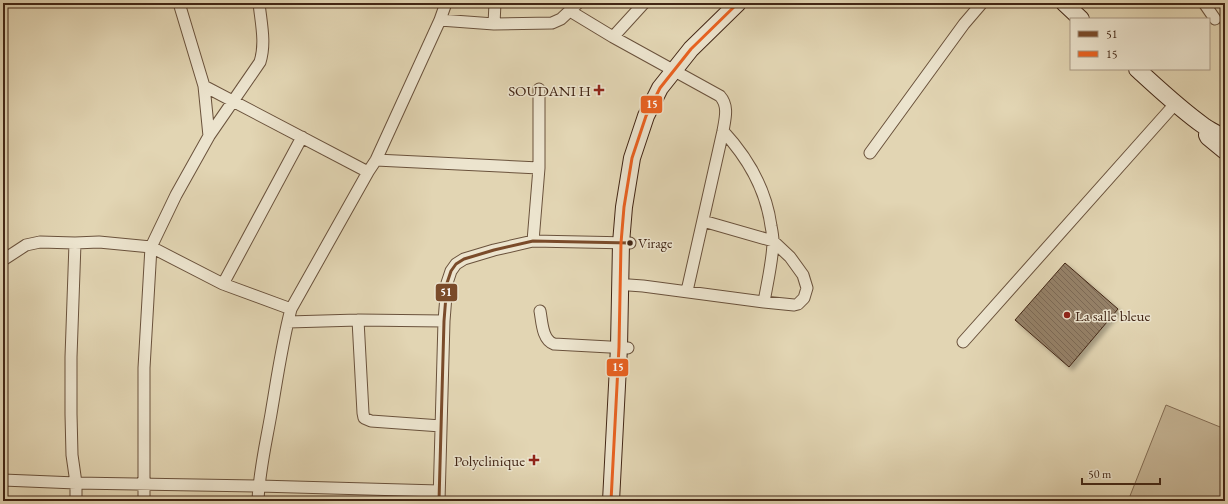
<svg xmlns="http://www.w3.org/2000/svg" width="1228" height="504" font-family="'EB Garamond',serif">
<defs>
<pattern id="building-back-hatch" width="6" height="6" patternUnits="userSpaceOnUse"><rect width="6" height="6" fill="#958167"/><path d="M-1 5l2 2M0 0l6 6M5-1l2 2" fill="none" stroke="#7b6954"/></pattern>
<filter id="shadow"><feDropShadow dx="3.5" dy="3.5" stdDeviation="2" flood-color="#0004"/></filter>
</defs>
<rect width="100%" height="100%" fill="#e2d5b3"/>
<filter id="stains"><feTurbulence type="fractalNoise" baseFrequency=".005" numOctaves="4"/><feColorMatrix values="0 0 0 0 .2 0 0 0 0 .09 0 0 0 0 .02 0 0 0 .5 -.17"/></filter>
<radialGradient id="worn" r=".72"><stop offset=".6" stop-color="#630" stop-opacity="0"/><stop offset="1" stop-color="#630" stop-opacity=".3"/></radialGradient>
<!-- grass -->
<path fill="#c7b798" stroke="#846e56" d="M1166,405L1225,429V501H1128Z"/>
<!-- building -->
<path fill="url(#building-back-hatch)" stroke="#422615" filter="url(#shadow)" d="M1065,263L1118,309L1069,367L1015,320Z"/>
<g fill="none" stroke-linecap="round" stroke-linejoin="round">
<!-- service casing -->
<g stroke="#6a523c" stroke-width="8">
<path id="service" d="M3,39L4,29V3"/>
</g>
<!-- minor casing -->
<g stroke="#6a523c" stroke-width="13">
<path id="minor" d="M179,3L204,86L368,172
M1204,3L1215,19
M570,11L613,37L720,96C729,106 725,119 723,131L687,291
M440,20L494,24L552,23L561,19L578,3
M494,24L495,3
M613,37L644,3
M204,86L209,136
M723,131C748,158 766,189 771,226C772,231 773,236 773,241C773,259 767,284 764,302
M870,153L964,24L982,3
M376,160L539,168L533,241
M539,168V89
M75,243L71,357V414L72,455L76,483V501
M3,260L26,245L40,242L75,243L99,242L151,247L223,284L291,309
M223,284L302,137
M629,285L643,286L764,302L794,305L798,304L804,298L807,288L803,275L790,257L773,241L703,221
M540,311C542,321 542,340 554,344L628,348
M358,320L363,413L364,418L371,421L441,426
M288,322L358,320L444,321
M963,342L1175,104
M3,480L76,483L259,486L439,491
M144,501V368L151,247L176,195L209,136L260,62C266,43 261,23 259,3
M258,501C259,472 266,443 271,414C277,379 282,343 291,309L368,172L376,160L440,20L446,3
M439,501L444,321L447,283L451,271L456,264L464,259L494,250L533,241L630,243"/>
</g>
<!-- secondary casing -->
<g stroke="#422615" stroke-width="18">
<path id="secondary" d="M1064,3L1081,19
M1137,69C1159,89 1180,109 1204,126C1210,131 1218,133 1225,139
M1207,135L1208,137L1225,151
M611,501L619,347L621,243L624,207L632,158L646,116L660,88L691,49L738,3"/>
</g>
<!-- service -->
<use href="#service" stroke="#ece4ce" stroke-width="5.5"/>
<!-- minor -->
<use href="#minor" stroke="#ece4ce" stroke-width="11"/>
<!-- secondary -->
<use href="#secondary" stroke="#ece4ce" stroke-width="16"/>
<!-- bus-1 casing -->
<g stroke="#ece4ce" stroke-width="6">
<path id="bus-1" d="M439,501L444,321L447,283L451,271L456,264L464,259L494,250L533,241L630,243"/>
</g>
<!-- bus-2 casing -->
<g stroke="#ece4ce" stroke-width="6">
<path id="bus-2" d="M611,501L619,347L621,243L624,207L632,158L646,116L660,88L691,49L738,3"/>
</g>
<!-- bus-1 -->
<use href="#bus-1" stroke="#7a4b2a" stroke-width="3"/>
<!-- bus-2 -->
<use href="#bus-2" stroke="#e96221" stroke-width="3"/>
</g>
<!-- markers -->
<g fill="#8f2418" stroke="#ece4ce" stroke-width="1.5">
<path d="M597 84h4v4h4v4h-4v4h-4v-4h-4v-4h4z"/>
<circle cx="1067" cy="315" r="4"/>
<path d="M532 454h4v4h4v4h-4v4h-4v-4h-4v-4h4z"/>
</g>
<circle fill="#422615" stroke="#ece4ce" stroke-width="1.5" cx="630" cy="243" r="3.5"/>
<g text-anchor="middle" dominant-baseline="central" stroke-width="3" stroke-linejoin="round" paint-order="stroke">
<!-- bus labels -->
<g font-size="14" fill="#422615" stroke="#ece4ce" text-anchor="start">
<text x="638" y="243">Virage</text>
</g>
<!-- poi labels -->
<g font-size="15" fill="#422615" stroke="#ece4ce" text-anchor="end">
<text x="591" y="90">SOUDANI H</text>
<text x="1075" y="315" text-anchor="start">La salle bleue</text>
<text x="525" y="460">Polyclinique</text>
</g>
</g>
<g stroke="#ece4ce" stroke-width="1.5">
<rect x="640" y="95" width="23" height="19" rx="4" fill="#e96221"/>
<rect x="435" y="283" width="23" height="19" rx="4" fill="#7a4b2a"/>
<rect x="606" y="358" width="23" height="19" rx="4" fill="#e96221"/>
</g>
<g font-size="11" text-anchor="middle" font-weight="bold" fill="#fff">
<text x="652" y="108">15</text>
<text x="446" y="296">51</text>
<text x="618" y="371">15</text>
</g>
<!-- margin -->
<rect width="1228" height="504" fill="none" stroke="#e2d5b3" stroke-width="16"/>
<rect x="4" y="4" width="1220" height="496" fill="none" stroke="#422615" stroke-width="2"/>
<rect x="8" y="8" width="1212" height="488" fill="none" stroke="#422615"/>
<!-- legend -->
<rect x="1070" y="18" width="140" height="52" fill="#ece4ce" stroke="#a89884"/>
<rect x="1078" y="31" width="20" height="6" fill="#7a4b2a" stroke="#a89884"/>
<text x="1106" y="38" font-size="12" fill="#422615">51</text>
<rect x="1078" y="51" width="20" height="6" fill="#e96221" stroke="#a89884"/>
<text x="1106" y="58" font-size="12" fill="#422615">15</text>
<!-- scale -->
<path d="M1082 478v6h78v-6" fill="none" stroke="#422615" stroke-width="2"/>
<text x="1088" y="478" font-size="12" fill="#422615" stroke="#ece4ce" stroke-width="3" paint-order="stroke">50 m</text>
<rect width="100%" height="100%" filter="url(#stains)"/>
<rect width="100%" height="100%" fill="url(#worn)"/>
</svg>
